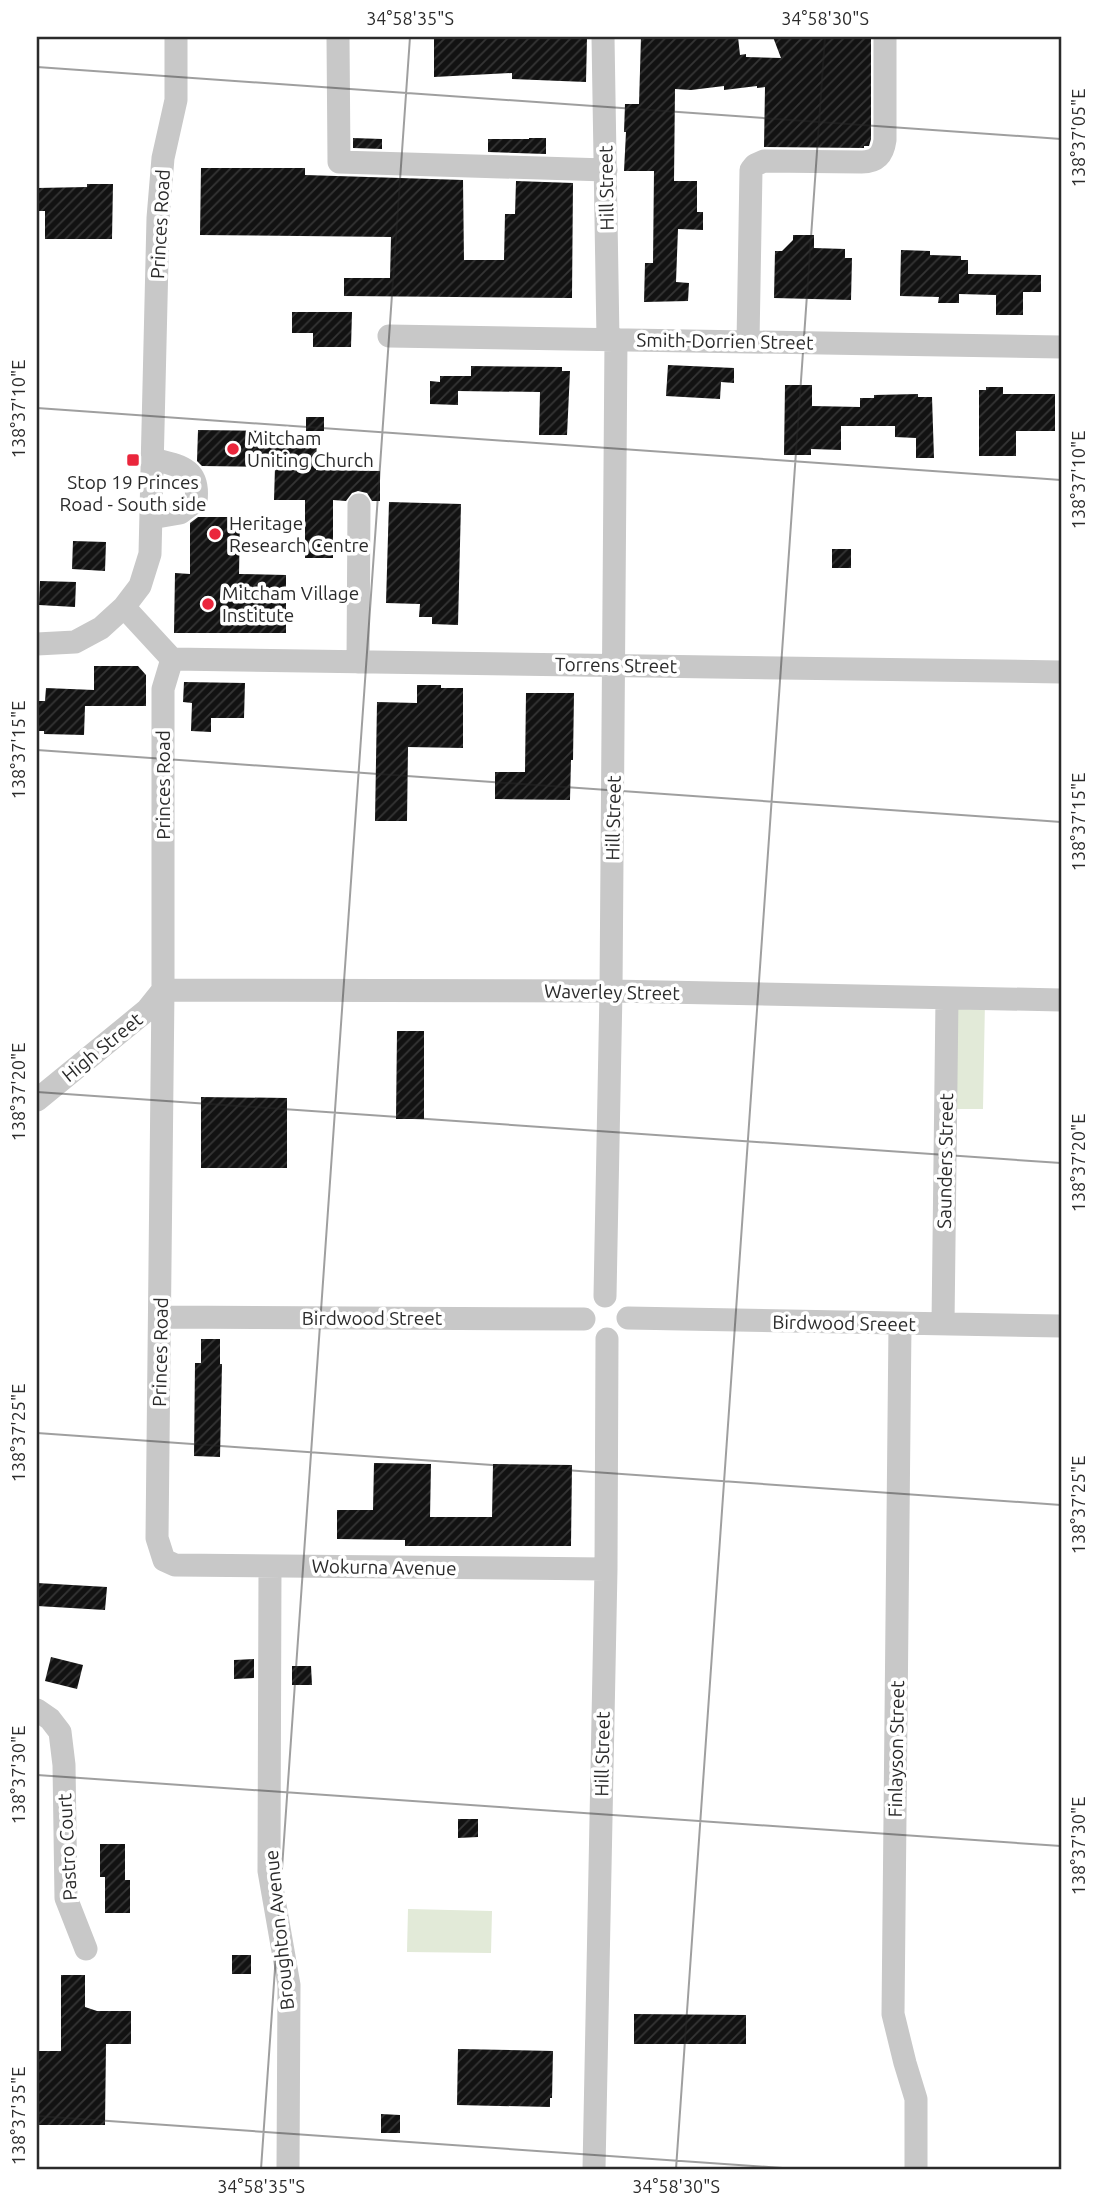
<svg xmlns="http://www.w3.org/2000/svg" width="1098" height="2206" font-family="Ubuntu,sans-serif">
<defs>
<pattern id="building-hatch" width="6" height="6" patternUnits="userSpaceOnUse" patternTransform="scale(1.75)"><rect width="6" height="6" fill="#121212"/><path d="M-1 1l2-2M0 6l6-6M5 7l2-2" fill="none" stroke="#353535"/></pattern>
</defs>
<rect width="100%" height="100%" fill="#fff"/>
<!-- park -->
<path fill="#e2ead8" d="M949,1001H985L983,1109H947Z
M408,1909L492,1911L491,1953L407,1952Z"/>
<!-- building -->
<path fill="url(#building-hatch)" d="M434,37L587,38L586,82L512,79V73L434,77Z
M641,37H738L740,55L746,54V57L781,58L773,37L871,39V139L869,146H864V148L764,147L765,87L757,88V86L724,90V86L691,90L675,89L674,181H697V212H703V230L678,229L676,282L689,283L688,301L644,302L645,263H653L654,171H624L626,132H624L625,104H639Z
M353,138L382,139V149L353,148Z
M529,138H546V154L488,152V139H529Z
M201,168H305V175L463,180L464,260H504L505,214H515L516,181L573,183L572,298L344,296V278H390L391,237L200,235Z
M87,184H113L112,239H45V211H37V188L87,187Z
M793,235H814V248L845,249V258H852L851,300L774,298L775,251H782L793,240Z
M901,250L930,251V255L961,256V260H968V274L1041,275V292H1023V315H996V295L959,294V303H938L939,297L900,296Z
M292,312H352L351,347H313V333H292Z
M668,365L734,368V383L721,382L720,399L666,396Z
M471,366L562,367V371H570L567,435H539L540,392L458,391V405L430,404V381L440,382V376H471Z
M785,385H812V406L860,407V398H874V395L918,394V397H932L934,458H916V438L895,437V426H841V450L811,449V455H784Z
M986,387H1003V394H1055V431H1016V456H979V390H986Z
M306,417H324V431H306Z
M198,430L270,431L269,437H317L316,470L380,471V501H372L367,493L358,491L352,493L346,501L333,500V558H305V500H274L275,467L202,466L197,461Z
M389,502L461,504L458,625L432,624V617H419L420,604L386,603Z
M198,517H240L239,574L286,575V633H174L175,573L190,574V523Z
M73,541L106,542L105,571L72,569Z
M832,549H851V568H832Z
M40,581L76,582L75,607L39,605Z
M94,666H138L146,675V706H85L84,735L44,734V731H37V701H45L46,688L94,690Z
M184,682L245,683L244,718H211V732L191,731L192,703L183,702Z
M417,685H441V688H463V748L408,747L407,821H375L377,702L417,703Z
M526,693H574L573,760H571L570,800L495,799V772H525Z
M397,1031H424V1119H396Z
M201,1097L287,1098V1168H201Z
M201,1339H220V1364H222L220,1457L194,1456L195,1363H201Z
M374,1463L431,1464L430,1517H492L493,1464L572,1465L571,1546H405V1540L337,1539V1510H373Z
M37,1583L107,1587L105,1610L37,1606Z
M51,1657L83,1665L77,1689L45,1681Z
M254,1659V1678L234,1679V1660Z
M292,1666H311L312,1685H292Z
M458,1819H478V1837L458,1838Z
M100,1844H125V1880H130V1913H105V1877H100Z
M232,1955H251V1974H232Z
M61,1975H85V2007L97,2011H131V2044H106L105,2125H37V2051H61Z
M634,2014L746,2015V2044H634Z
M458,2049L553,2051L552,2098H550V2107L457,2105Z
M381,2114L400,2115V2133H381Z"/>
<g fill="none" stroke-linecap="round" stroke-linejoin="round">
<!-- minor -->
<path stroke="#c8c8c8" stroke-width="23" d="M338,37L339,162L606,170
M603,37L608,339
M389,336L1061,347
M748,342L751,170L755,165L764,161L862,162C876,162 883,155 885,140V37
M151,518L180,513L196,501C200,468 180,466 153,459
M124,607L172,659L163,689V990L157,1538L164,1560L175,1565L606,1569
M37,644L75,642L101,628L124,607L140,586L150,554L158,218L163,158L176,100V37
M172,659L1061,672
M358,662L359,505
M37,1100L147,1010L163,990L611,991L1061,1000
M605,1296L611,991L616,339
M160,1317L584,1319
M628,1318L1061,1326
M900,1324L893,2014L905,2063L916,2099V2169
M943,1324L947,998
M270,1566L269,1871L289,1985L288,2169
M37,1710L50,1719L60,1732L64,1765L66,1898L86,1949
M594,2169L606,1569L607,1339"/>
</g>
<!-- ticks -->
<path fill="none" stroke="#2b2b2b" stroke-width="2" stroke-opacity="0.45" d="M37,67L1061,139M37,408L1061,480M37,750L1061,822M37,1092L1061,1163M37,1433L1061,1505M37,1775L1061,1846M37,2116L796,2169M261,2169L410,37M676,2169L825,37"/>
<!-- markers -->
<g fill="#ea263c" stroke="#fff" stroke-width="2.5">
<circle cx="233" cy="449" r="7"/>
<rect x="126" y="453" width="14" height="14" rx="3.5"/>
<circle cx="215" cy="534" r="7"/>
<circle cx="208" cy="604" r="7"/>
</g>
<g text-anchor="middle" dominant-baseline="central" stroke-width="7" stroke-linejoin="round" paint-order="stroke">
<!-- street labels -->
<g font-size="19" fill="#2b2b2b" stroke="#fff">
<text transform="translate(606 188) rotate(-91)">Hill Street</text>
<text transform="translate(160 224) rotate(-87)">Princes Road</text>
<text transform="translate(725 341) rotate(1)">Smith-Dorrien Street</text>
<text transform="translate(616 665) rotate(1)">Torrens Street</text>
<text transform="translate(163 785) rotate(-90)">Princes Road</text>
<text transform="translate(613 818) rotate(-89)">Hill Street</text>
<text transform="translate(612 992) rotate(1)">Waverley Street</text>
<text transform="translate(102 1047) rotate(-39)">High Street</text>
<text transform="translate(945 1161) rotate(-89)">Saunders Street</text>
<text x="372" y="1318">Birdwood Street</text>
<text transform="translate(844 1323) rotate(1)">Birdwood Sreeet</text>
<text transform="translate(160 1352) rotate(-89)">Princes Road</text>
<text transform="translate(384 1567) rotate(1)">Wokurna Avenue</text>
<text transform="translate(896 1749) rotate(-89)">Finlayson Street</text>
<text transform="translate(602 1754) rotate(-89)">Hill Street</text>
<text transform="translate(67 1847) rotate(-93)">Pastro Court</text>
<text transform="translate(279 1930) rotate(-96)">Broughton Avenue</text>
</g>
<!-- poi labels -->
<g font-size="19" fill="#2b2b2b" stroke="#fff" text-anchor="start">
<text x="247" y="438">Mitcham<tspan x="247" dy="22">Uniting Church</tspan></text>
<text x="133" y="482" text-anchor="middle">Stop 19 Princes<tspan x="133" dy="22">Road - South side</tspan></text>
<text x="229" y="523">Heritage<tspan x="229" dy="22">Research Centre</tspan></text>
<text x="222" y="593">Mitcham Village<tspan x="222" dy="22">Institute</tspan></text>
</g>
</g>
<!-- border -->
<rect width="1098" height="2206" fill="none" stroke="#ffffff" stroke-width="77"/>
<rect x="38" y="38" width="1022" height="2130" fill="none" stroke="#2b2b2b" stroke-width="2.5"/>
<g font-size="18" text-anchor="middle" fill="#2b2b2b">
<text x="410" y="25">34°58'35"S</text>
<text x="825" y="25">34°58'30"S</text>
<text transform="translate(1079 138) rotate(-90)" y="6">138°37'05"E</text>
<text transform="translate(19 409) rotate(-90)" y="6">138°37'10"E</text>
<text transform="translate(1079 480) rotate(-90)" y="6">138°37'10"E</text>
<text transform="translate(19 750) rotate(-90)" y="6">138°37'15"E</text>
<text transform="translate(1079 822) rotate(-90)" y="6">138°37'15"E</text>
<text transform="translate(19 1092) rotate(-90)" y="6">138°37'20"E</text>
<text transform="translate(1079 1163) rotate(-90)" y="6">138°37'20"E</text>
<text transform="translate(19 1433) rotate(-90)" y="6">138°37'25"E</text>
<text transform="translate(1079 1505) rotate(-90)" y="6">138°37'25"E</text>
<text transform="translate(19 1775) rotate(-90)" y="6">138°37'30"E</text>
<text transform="translate(1079 1846) rotate(-90)" y="6">138°37'30"E</text>
<text transform="translate(19 2116) rotate(-90)" y="6">138°37'35"E</text>
<text x="261" y="2193">34°58'35"S</text>
<text x="676" y="2193">34°58'30"S</text>
</g>
</svg>
